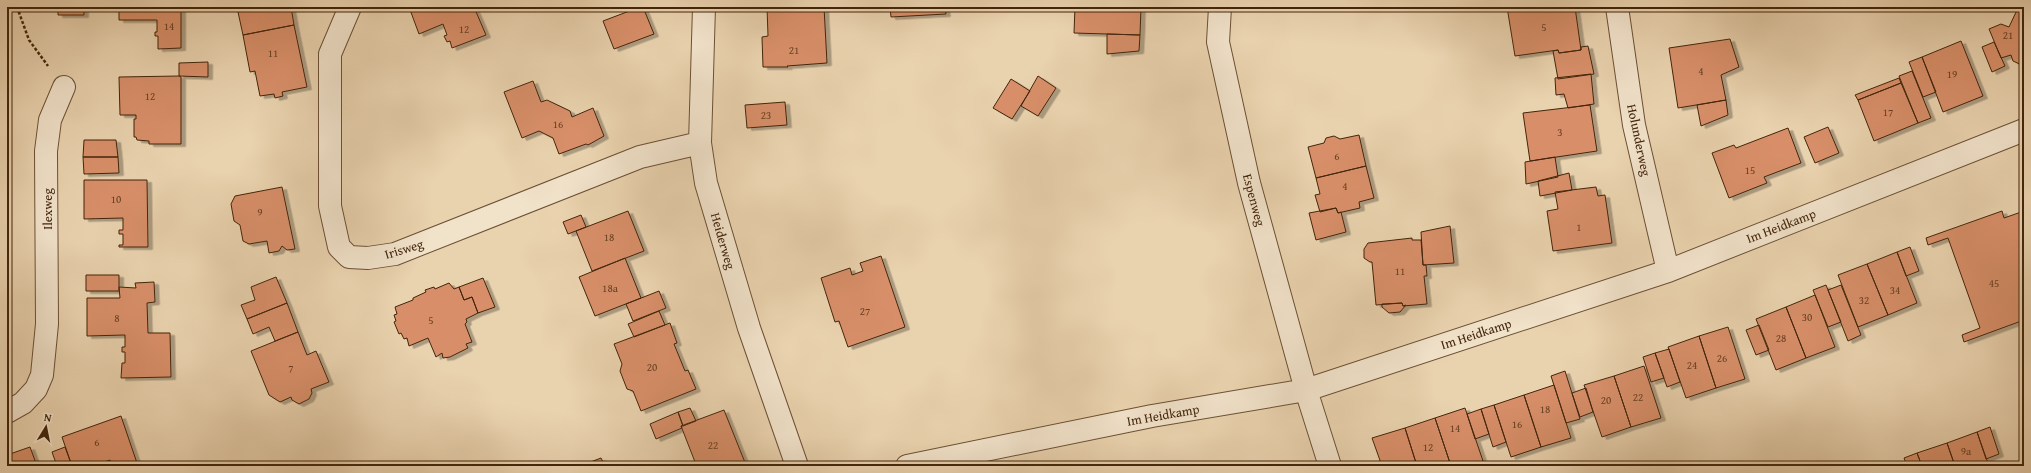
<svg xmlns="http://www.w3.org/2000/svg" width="2031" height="473" font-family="'Gentium Book Plus',serif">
<defs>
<filter id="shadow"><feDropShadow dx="4.5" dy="2.5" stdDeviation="0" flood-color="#0004"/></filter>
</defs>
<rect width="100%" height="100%" fill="#e9d2ae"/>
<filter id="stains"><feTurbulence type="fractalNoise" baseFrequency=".005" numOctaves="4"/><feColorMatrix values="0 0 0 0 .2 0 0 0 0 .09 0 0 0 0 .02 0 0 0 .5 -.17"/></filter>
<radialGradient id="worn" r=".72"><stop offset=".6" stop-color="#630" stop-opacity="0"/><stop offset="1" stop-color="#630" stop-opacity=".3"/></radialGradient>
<!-- building -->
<path fill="#d88f69" stroke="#42250b" filter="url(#shadow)" d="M58,7H84V15H58Z
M95,7H111V8H95Z
M119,7H181V48L158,49V36H155V32H157V20H119Z
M251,7H291L294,25L243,35L238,12Z
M409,7H474L486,35L452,48L450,41L447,42L444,36L447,35L443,24L419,34Z
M640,7H643L654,34L614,49L603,21Z
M767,7H824L827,63L787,66L788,67H763L762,37L768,36Z
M890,7H945L946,14L891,17Z
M1075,7H1141L1140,35L1074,33Z
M1507,7H1575L1581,50L1559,53L1558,50L1515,56Z
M2017,10L2024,13V66L2013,61L2011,55L2001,58L1989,29L2001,24L2009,27Z
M294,25L307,87L282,92L283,96L275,98L274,94L260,96L255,71L250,72L243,35Z
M1107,34L1140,35L1139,51L1107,54Z
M1730,39L1739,67L1721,75L1726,100L1678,108L1669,48Z
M1961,41L1983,96L1943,112L1922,57Z
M1994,42L2005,66L1992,72L1982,47Z
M1588,46L1594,74L1558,79L1553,51L1558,50L1559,53L1581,50V47Z
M1922,57L1936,92L1923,97L1909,62Z
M208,62V77L179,76V63Z
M1912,71L1931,118L1918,123L1899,76Z
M1591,74L1594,104L1568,108L1564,94L1556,95L1555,78Z
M179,76L181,77V144H149V141L137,140L136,137H134V119H136V115H120L119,77Z
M1038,76L1056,88L1038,116L1021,106Z
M1899,78L1901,83L1858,100L1855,95Z
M1011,79L1030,91L1012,119L993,108Z
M533,81L541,102L547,100L570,111L572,117L593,108L604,136L588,145L586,144L559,154L553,138L539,131L522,138L504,92Z
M1901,83L1918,123L1874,141L1858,100Z
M1726,100L1728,115L1701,126L1697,105Z
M785,102L787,125L747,128L745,105Z
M1590,105L1597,151L1530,161L1523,113Z
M1828,127L1839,153L1815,163L1804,137Z
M1788,128L1801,163L1764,177L1767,183L1729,198L1712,153L1734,145L1736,148Z
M1359,135L1366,166L1316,178L1308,147L1324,143L1326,138L1334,136L1340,139Z
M84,140H116L118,157H83Z
M83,157H118L119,173L84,174Z
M1555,157L1558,177L1526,184L1525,162Z
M1366,166L1374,198L1359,202L1360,208L1338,213L1336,208L1320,212L1315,195L1320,194L1316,178Z
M1569,173L1572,190L1540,196L1538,181Z
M84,180H147L148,247H119V245H123V234H119V230H123V218L84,219Z
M282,187L295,249L287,250L282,246L279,251L269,253L267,241L249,244L243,241L240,225L234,221L231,204L235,196Z
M1596,187L1598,196L1605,195L1612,243L1553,251L1547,211L1558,209L1555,192Z
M1336,208L1338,213L1341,212L1346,232L1316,240L1309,213Z
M628,211L644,251L592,271L576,231Z
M2002,211L2004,218L2024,211V320L1964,342L1962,335L1980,328L1948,238L1928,245L1926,238Z
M581,215L586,227L568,234L563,222Z
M1450,226L1454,263L1423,265L1421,232Z
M1412,238V240H1421L1423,265H1426L1427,276H1424L1427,304L1403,306L1402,303L1376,305L1372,262H1370L1364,258V249L1368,243Z
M1910,247L1919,271L1906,276L1897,252Z
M1897,252L1917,303L1888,315L1867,264Z
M881,256L905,327L848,347L839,321L835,322L821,278L850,268L852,275L863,271L860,263Z
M625,258L641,298L595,316L579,277Z
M1867,264L1888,315L1858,327L1838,275Z
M86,275H119V291H86Z
M276,277L287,303L247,319L241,305L255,300L251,287Z
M483,278L495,307L478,313L472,297L464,300L459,287Z
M154,282L155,302L147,303L148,333H170L171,377L121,378L122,363H125V352H122V347H125V335L87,336V298H120L119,287L136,288L135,283Z
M449,283L454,289L459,287L464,300L472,297L478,313L466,319L467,322L465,324L472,342L466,344L468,348L450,357L443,358L442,353L436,357L428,338L409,346L407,338L404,339L401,333L399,334L394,322L396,321L394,315L397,314L395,307L413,300V298L426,292L425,290L434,287L435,289Z
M1826,285L1841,322L1828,327L1813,290Z
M1841,285L1861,335L1848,341L1828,290Z
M659,291L666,308L633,321L626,304Z
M1815,295L1835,347L1806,358L1786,307Z
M287,303L298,332L275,341L269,327L253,334L247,319Z
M1402,303L1403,306L1406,305L1400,312L1389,313L1382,307V304Z
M1786,307L1806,358L1776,370L1756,319Z
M659,311L665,325L634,337L628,324Z
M670,323L677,343L674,344L685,371L688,370L696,389L641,411L633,391L627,389L620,371L622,364L614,344Z
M1759,325L1769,350L1756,355L1746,330Z
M1728,327L1745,379L1716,388L1699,336Z
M298,332L307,355L316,351L329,382L311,389L312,393L309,399L299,404L292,400L291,397L280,402L269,395L251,351Z
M1699,336L1716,388L1686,398L1668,347Z
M1669,349L1680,382L1667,387L1655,353Z
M1655,353L1664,378L1651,382L1643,357Z
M1644,366L1661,418L1631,427L1614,376Z
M1565,371L1580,419L1566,423L1551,376Z
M1614,376L1631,427L1602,437L1584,385Z
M1554,385L1571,438L1541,447L1524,395Z
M1586,388L1593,412L1580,417L1572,393Z
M1524,395L1541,447L1511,457L1494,405Z
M1494,405L1506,442L1493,447L1481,409Z
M690,408L696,421L683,426L678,412Z
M1465,408L1483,461L1469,466H1451L1435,418Z
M1481,409L1489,434L1475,439L1467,414Z
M724,410L746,465L685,466L695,462L681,426Z
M678,412L683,426H681L682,428L656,439L650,424Z
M121,416L138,466H112L110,460L93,466H72L62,437Z
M1435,418L1451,466H1417L1405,428Z
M1990,427L1999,454L1986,459L1977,432Z
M1405,428L1417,466H1382L1372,438Z
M1977,432L1989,466H1955L1947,443Z
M1947,443L1955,466H1922L1917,453Z
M30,447L37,466H7V455Z
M65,447L72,466H57L52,452Z
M1917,453L1922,466H1907L1904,458Z
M601,458L605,466H580Z"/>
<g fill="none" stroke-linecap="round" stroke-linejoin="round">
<!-- minor casing -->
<g stroke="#6c5034" stroke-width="24">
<path id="minor" d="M350,7L330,54V206L339,247L349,257L368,258L395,254L640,157L700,143
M704,7L700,143L706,183L749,328L797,466
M1220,7L1218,42L1249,183L1306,390L1330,466
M1617,7L1634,125L1668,271
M7,412L23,403L36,389L42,375L47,324L46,151L50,120L64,87
M907,466L1152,416L1306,390L1668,271L2024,130"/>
</g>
<!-- path -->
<path stroke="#42250b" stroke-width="2.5" stroke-dasharray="3 2" stroke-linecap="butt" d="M17,7L29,40L48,66"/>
<!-- minor -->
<use href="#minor" stroke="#f1e2ca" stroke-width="22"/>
</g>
<g text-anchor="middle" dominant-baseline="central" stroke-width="3" stroke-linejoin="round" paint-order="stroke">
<!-- number labels -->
<g font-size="11" fill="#684022">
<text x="169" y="26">14</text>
<text x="1544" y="27">5</text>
<text x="464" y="29">12</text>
<text x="2008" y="35">21</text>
<text x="794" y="50">21</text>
<text x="273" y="53">11</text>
<text x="1701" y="71">4</text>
<text x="1952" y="74">19</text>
<text x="150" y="96">12</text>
<text x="1888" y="112">17</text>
<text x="766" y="115">23</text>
<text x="558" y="124">16</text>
<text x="1560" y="132">3</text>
<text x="1337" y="156">6</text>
<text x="1750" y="170">15</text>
<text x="1345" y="186">4</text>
<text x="116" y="199">10</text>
<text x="260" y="212">9</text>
<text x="1579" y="227">1</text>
<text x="609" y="237">18</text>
<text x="1400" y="271">11</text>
<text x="1994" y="283">45</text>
<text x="610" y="288">18a</text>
<text x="1895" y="290">34</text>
<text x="1864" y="300">32</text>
<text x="865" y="311">27</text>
<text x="1807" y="317">30</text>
<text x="117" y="318">8</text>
<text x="431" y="320">5</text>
<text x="1781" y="338">28</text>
<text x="1722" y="358">26</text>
<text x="1692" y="365">24</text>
<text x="652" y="367">20</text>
<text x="291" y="368">7</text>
<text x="1638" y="397">22</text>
<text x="1606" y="400">20</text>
<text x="1545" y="409">18</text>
<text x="1517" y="424">16</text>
<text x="1455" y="428">14</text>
<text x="97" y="442">6</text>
<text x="713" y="445">22</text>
<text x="1428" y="447">12</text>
<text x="1966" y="451">9a</text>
</g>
<!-- street labels -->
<g font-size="13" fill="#42250b" stroke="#f1e2ca">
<text transform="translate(1639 140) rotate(78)">Holunderweg</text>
<text transform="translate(1254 200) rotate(75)">Espenweg</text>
<text transform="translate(47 209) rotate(-90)">Ilexweg</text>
<text transform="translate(1781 226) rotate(-21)">Im Heidkamp</text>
<text transform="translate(723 241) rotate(74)">Heiderweg</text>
<text transform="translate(404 249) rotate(-17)">Irisweg</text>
<text transform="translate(1476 334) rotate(-18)">Im Heidkamp</text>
<text transform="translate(1163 415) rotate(-10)">Im Heidkamp</text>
</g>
</g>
<!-- margin -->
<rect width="2031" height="473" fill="none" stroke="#e9d2ae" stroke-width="24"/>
<rect x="8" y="8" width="2015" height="457" fill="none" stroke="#42250b" stroke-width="2"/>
<rect x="12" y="12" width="2007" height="449" fill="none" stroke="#42250b"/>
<!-- north arrow -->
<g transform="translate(46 427) rotate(10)" stroke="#f1e2ca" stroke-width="3" paint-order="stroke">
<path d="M0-3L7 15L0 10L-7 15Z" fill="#42250b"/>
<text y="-6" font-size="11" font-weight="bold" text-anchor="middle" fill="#42250b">N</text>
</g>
<rect width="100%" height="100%" filter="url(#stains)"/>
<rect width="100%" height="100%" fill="url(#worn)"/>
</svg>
